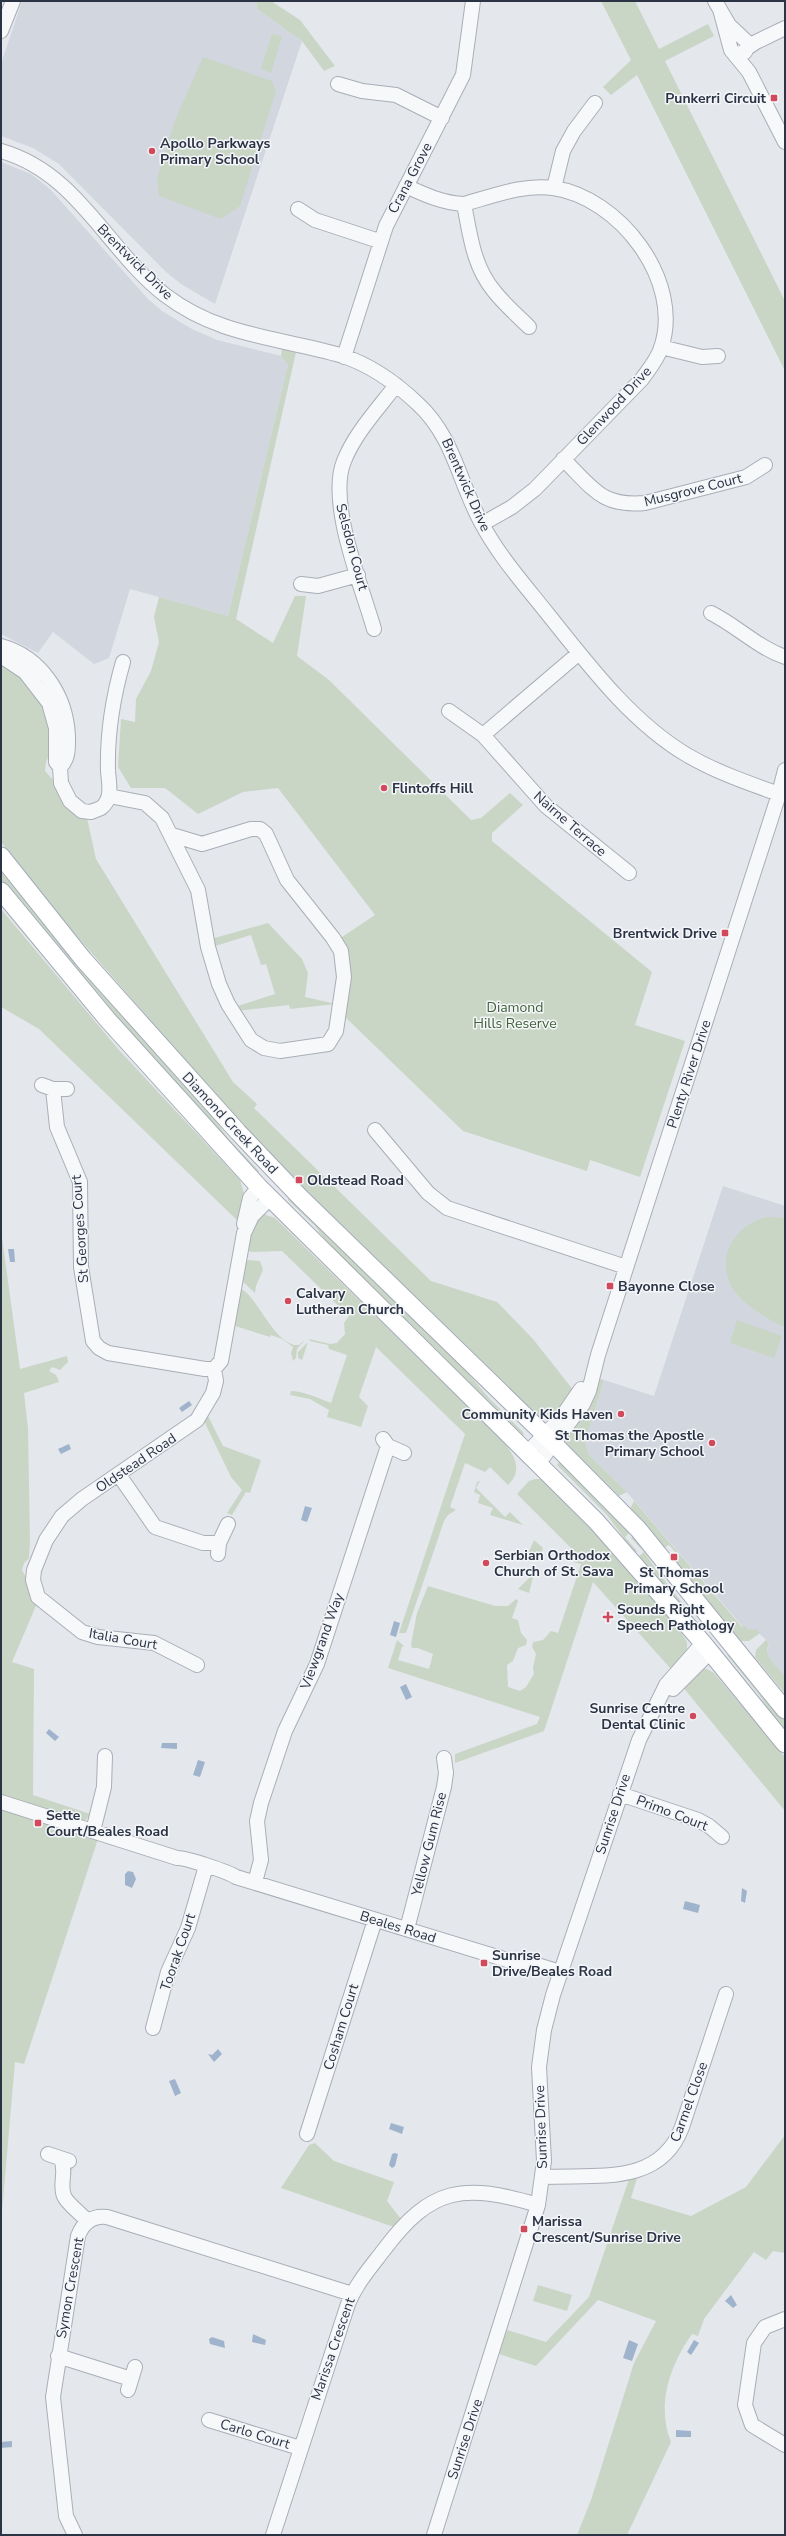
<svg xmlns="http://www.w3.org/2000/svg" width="786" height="2536" font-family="'Nunito Sans',sans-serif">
<rect width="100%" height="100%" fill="#e4e7ec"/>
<!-- built -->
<path fill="#d2d6de" d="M22,1H256L257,9L302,41L215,304L181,284L166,272L59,164L33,148L1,136V64Z
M1,162L31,174L50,189L148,299L162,311L192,329L217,340L281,356L288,365L228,616L130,589L109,658L94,664L53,632L38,653L1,634Z
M723,1186L785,1206V1678L770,1659L767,1653L769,1643L757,1631L748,1629L745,1625L743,1627L624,1489L589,1455L585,1442L604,1380L654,1396Z"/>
<!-- green -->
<path fill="#c9d6c5" d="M256,1H271L300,20L335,66L324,71L302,41L257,9Z
M601,1H635L659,49L708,24L714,36L665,61L785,301V371L637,75L611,95L603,87L631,60Z
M272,34L282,36L271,73L261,69Z
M203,57L272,81L276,91L240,206L221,219L159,196L157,179L175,120Z
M282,349L296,352L236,619L273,643L295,596H306L297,656L329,680L471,820L481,818L510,793L523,805L492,833V841L652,972L635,1025L685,1041L640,1177L590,1160L587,1171L463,1131L342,1014L339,939L375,915L278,788L243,792L198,814L165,788H131L118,767L121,719L135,722L136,699L151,671L159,642L154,617L159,597L228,616L288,365L281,356Z
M1,660L33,687L49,718L51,751L46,762L45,771L87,818L96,859L233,1082L257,1104L254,1108L431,1281L497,1302L533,1339L574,1391C565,1402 555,1424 537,1416L312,1198L233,1115L62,919L1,842Z
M1,866L205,1107L229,1139L259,1171L256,1175L217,1133L25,912L1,881Z
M1,909L119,1050L240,1180L245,1197L240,1223L39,1029L1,1007Z
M268,923L302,959L308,973L305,997L336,1004L290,1009L289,1005L237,1011L235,1007L275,994L266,964L261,965L251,935L212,947L211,939Z
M291,1196L454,1357L489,1398L523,1432L524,1437L330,1247L315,1226L288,1200Z
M263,1214L275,1218L493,1431C507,1445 528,1467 508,1485L490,1467L485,1472L465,1463L450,1507L456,1510L448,1515L444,1521L406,1633H399L465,1434L376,1347L359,1397L368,1406L361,1427L327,1417L329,1410L310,1399L290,1395L291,1391C306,1392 318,1398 331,1403L347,1355L329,1349L328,1345L310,1341L309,1339L330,1344L337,1343L345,1334L344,1323L349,1316L282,1251L250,1252C242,1238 254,1224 263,1214Z
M767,1217L785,1218V1327C769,1320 746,1306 735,1292C713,1261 733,1225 767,1217Z
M1,1230L20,1369L67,1356L68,1362L60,1370L52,1367L49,1371L56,1375L59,1382L24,1393L28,1428L30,1542L29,1558L24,1563L22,1570L38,1601L12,1662L34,1669L33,1795L90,1814L86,1820H79L1,1795Z
M249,1260L260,1261L263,1270L256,1286L255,1293L241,1280L245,1261Z
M243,1290C259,1300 276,1347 299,1345L305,1340L297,1349L296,1358L293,1361L291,1353L293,1347L282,1339L271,1335L270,1337L232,1325L239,1291Z
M737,1320L782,1336L774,1358L730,1343Z
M308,1342L302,1360L298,1358V1352Z
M598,1378L604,1380L585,1442L589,1455L627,1492L619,1496L566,1443L565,1438Z
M207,1414L223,1446L261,1460L250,1493L246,1492L232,1515L227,1513L242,1490L231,1477L203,1419Z
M560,1460L630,1532L625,1537L637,1551L635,1553L607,1515L557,1465Z
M535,1479H542L601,1538L682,1634L687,1642V1649L671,1669L593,1582L544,1731L455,1763V1754L537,1724L540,1717L388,1668L397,1640L404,1646L402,1647L398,1660L429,1669L433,1654L418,1648H412L411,1644L417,1613L428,1586L495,1606H508L516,1599L518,1601L512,1618L518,1620L521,1633L527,1640L526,1645L518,1648L513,1661L507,1665L508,1687L520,1691L526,1687L534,1674L533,1667L536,1654L532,1647L533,1642L543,1640L551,1631L558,1633L581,1564L573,1562L579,1556L517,1494L529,1481Z
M480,1481L476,1488L505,1517L510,1512L523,1525L490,1515L493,1508L478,1503L480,1495L474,1492L477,1482Z
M634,1501L742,1627L745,1625L748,1629L757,1630L760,1633L749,1641H741L675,1561L679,1556L669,1545L664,1548L630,1509Z
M633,1536L658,1572L701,1627L698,1629L638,1557L644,1552L631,1538Z
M534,1540L543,1548L538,1563L537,1558L528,1554Z
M534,1573L529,1593L518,1589Z
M766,1640L769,1643C762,1659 779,1665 785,1678C786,1682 785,1689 785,1694L755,1657L756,1650Z
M730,1652L785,1719V1734L760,1696L727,1655Z
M700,1669H707L714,1673L785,1757V1811L682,1686Z
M1,1809L98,1839L24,2064L15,2062L1,2223Z
M785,2135V2253L773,2251L766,2260L754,2252L704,2319L698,2336L692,2334C670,2365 656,2405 671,2442L627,2535H577L591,2500L634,2363L656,2321L598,2300L536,2366L499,2354L507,2330L546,2342L589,2297L630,2176L638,2175L631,2198L691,2216L746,2187Z
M315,2143L334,2161L394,2182L387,2201L401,2219L394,2227L281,2188L309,2145Z
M538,2285L572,2295L567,2311L533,2301Z"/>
<!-- water -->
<path fill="#9fb4cc" d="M8,1249H14L15,1262H10Z
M189,1401L192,1405L182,1412L179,1408Z
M69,1444L71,1449L61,1454L58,1449Z
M305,1506L312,1508L307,1522L301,1520Z
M394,1621L400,1623L396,1637L390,1635Z
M406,1684L412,1697L406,1700L400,1687Z
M49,1729L59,1737L55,1741L46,1733Z
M162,1743H177V1749L161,1748Z
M198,1760L205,1762L200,1777L193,1775Z
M128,1871L133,1872L136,1879L132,1888L125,1885V1874Z
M742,1888L747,1891L745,1903L741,1901Z
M685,1901L700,1905L698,1913L683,1909Z
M218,2049L222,2054L214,2062L208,2054L212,2055Z
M175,2079L181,2093L175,2096L169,2081Z
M391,2123L404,2127L402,2134L389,2129Z
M395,2153L398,2154L395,2166L392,2168L389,2165L392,2154Z
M731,2295L737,2305L733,2308L725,2301Z
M253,2334L266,2340L265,2345L252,2342Z
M212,2337L224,2341L225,2348L210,2344L209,2339Z
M629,2340L638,2344L632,2361L623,2358Z
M694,2340L699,2343L691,2355L687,2352Z
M676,2430L691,2431V2437H676Z
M12,2441V2447L1,2448V2442Z"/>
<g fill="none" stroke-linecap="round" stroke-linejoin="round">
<!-- minor casing -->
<g stroke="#a9aeb7" stroke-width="16">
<path id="minor" d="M715,1L729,25L747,42L748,46L745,52L735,54
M721,13L731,50L749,72L785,142
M1,31L13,1
M747,48L756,42L785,28
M338,84L362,91L396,95L442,118
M1,151C78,173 106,249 165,295C220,337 279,337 343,356C370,365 397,384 418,404C454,437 459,483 482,524C499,556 524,584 547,613C588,664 630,721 687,755C716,772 748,783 779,794
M406,186C425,195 443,203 464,204C493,196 523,184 553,188C619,197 684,281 661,348C657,360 649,369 642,379L535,489L512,507L482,524
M554,188L563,151L574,131L595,103
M464,204C470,234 473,266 494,291C504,304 517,315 529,327
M298,209L315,220L379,241
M661,347L702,357L718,356
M344,357L386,226L463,75L473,1
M563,459C593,488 601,507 645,503L746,477L765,465
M301,584L318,586L358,575
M711,613C737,626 757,647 785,657
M374,629C362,587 327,502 344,461C355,433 378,409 396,385
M1,646C41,657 66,695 68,736C68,747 69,759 60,767
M1,656L25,672L49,703L56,728V762L60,767L61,783L70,801L82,811L91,812L101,808C113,799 109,784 108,771C107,734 113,697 123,662
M449,711L483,735L546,806L629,873
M483,735L579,653
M109,796L145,803L162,818L198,890L208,947L219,984L228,1004L251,1040L264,1048L280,1051L328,1044L336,1031L344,977L341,951L333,938L287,880L266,834L260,829H251L202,844L172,835
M42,1085L53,1089H67
M53,1089L57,1127L80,1182L81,1267L93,1341L99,1348L108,1353L205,1369H214
M375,1130L428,1193L447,1208L626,1267
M244,1224L250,1198L259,1187
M383,1439L388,1446L404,1453
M527,1453L561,1418L581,1389
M538,1464L583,1404L589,1391L598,1355L779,794L785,770
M119,1475L155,1527L203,1543H219
M218,1554L219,1543L228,1524
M197,1665L154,1643L98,1637L82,1632L38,1597L33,1580L34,1570L46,1540L62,1516L82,1499L197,1420L213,1393L216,1381L214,1369L221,1361L244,1233L252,1216L270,1198
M673,1689L710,1652
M620,1794L698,1820L709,1826L722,1837
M1,1802L177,1858C184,1857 229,1872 236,1877L530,1967L537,1965L560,1972
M93,1831L104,1787L105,1756
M255,1882L261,1860L257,1821L261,1803L285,1731L317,1664L388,1446
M407,1929L444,1787L446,1773L444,1758
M153,2028L168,1972L188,1928L206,1866
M307,2134L375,1920
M48,2154L69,2161
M61,2159C67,2172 59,2184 64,2196C68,2205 81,2213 87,2221
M543,2177C595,2174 660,2187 682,2127L726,1994
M785,2319L765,2327L754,2343L745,2405L752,2425L785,2445
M58,2356L131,2379
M128,2390L135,2367
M209,2420L300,2448
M75,2535L66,2516L53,2397L78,2236C83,2223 92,2215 107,2217L352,2294
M273,2535L348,2304C356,2284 370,2268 383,2251C431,2186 464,2183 538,2205
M434,2535L538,2205L544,2161L539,2067L544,2030L553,1995L639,1740L666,1685L703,1643"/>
</g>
<!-- major casing -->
<g stroke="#a3abb8" stroke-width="19">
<path id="major" d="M1,856L83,959L238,1132L300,1197L554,1444L638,1529L785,1710
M1,891L107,1019L259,1187L596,1521L703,1643L785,1744"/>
</g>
<!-- minor -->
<use href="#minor" stroke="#f7f8fa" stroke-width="14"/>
<!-- major -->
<use href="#major" stroke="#fff" stroke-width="17"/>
</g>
<!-- markers -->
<g fill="#d1495b" stroke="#f4f6f9" stroke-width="1.5">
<rect x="770" y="94" width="8" height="8" rx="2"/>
<circle cx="152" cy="151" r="4"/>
<circle cx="384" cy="788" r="4"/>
<rect x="721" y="929" width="8" height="8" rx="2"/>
<rect x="295" y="1176" width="8" height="8" rx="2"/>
<rect x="606" y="1282" width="8" height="8" rx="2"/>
<circle cx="288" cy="1301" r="4"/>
<circle cx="621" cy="1414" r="4"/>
<circle cx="712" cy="1443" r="4"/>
<rect x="670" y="1553" width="8" height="8" rx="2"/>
<circle cx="486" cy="1563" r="4"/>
<path d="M606 1611h4v4h4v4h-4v4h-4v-4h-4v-4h4z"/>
<circle cx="693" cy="1716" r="4"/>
<rect x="34" y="1819" width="8" height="8" rx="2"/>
<rect x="480" y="1959" width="8" height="8" rx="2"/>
<rect x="520" y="2225" width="8" height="8" rx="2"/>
</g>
<g text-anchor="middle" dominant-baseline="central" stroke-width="3" stroke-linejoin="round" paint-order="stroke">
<!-- poi labels -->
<g font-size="14" font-weight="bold" fill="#2b3445" stroke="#f4f6f9" text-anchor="start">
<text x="766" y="98" text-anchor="end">Punkerri Circuit</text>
<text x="160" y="143">Apollo Parkways<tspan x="160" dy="16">Primary School</tspan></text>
<text x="392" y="788">Flintoffs Hill</text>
<text x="717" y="933" text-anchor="end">Brentwick Drive</text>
<text x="307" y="1180">Oldstead Road</text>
<text x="618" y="1286">Bayonne Close</text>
<text x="296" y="1293">Calvary<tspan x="296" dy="16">Lutheran Church</tspan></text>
<text x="613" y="1414" text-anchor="end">Community Kids Haven</text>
<text x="704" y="1435" text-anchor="end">St Thomas the Apostle<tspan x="704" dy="16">Primary School</tspan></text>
<text x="494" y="1555">Serbian Orthodox<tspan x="494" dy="16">Church of St. Sava</tspan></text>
<text x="674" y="1572" text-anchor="middle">St Thomas<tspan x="674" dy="16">Primary School</tspan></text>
<text x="617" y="1609">Sounds Right<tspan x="617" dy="16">Speech Pathology</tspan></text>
<text x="685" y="1708" text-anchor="end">Sunrise Centre<tspan x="685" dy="16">Dental Clinic</tspan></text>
<text x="46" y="1815">Sette<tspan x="46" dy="16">Court/Beales Road</tspan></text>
<text x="492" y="1955">Sunrise<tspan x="492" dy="16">Drive/Beales Road</tspan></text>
<text x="532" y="2221">Marissa<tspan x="532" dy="16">Crescent/Sunrise Drive</tspan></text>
</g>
<!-- street labels -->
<g font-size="14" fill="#2b3445" stroke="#f4f6f9">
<text transform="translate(410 178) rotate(-62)">Crana Grove</text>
<text transform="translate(135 262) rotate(45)">Brentwick Drive</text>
<text transform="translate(614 406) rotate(-47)">Glenwood Drive</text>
<text transform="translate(466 485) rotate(66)">Brentwick Drive</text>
<text transform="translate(693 490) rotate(-14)">Musgrove Court</text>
<text transform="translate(352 547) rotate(75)">Selsdon Court</text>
<text transform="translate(570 824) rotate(41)">Nairne Terrace</text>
<text transform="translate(689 1074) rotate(-72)">Plenty River Drive</text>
<text transform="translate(230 1123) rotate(47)">Diamond Creek Road</text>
<text transform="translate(80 1229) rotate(-94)">St Georges Court</text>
<text transform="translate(136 1463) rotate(-34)">Oldstead Road</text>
<text transform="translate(123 1639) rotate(10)">Italia Court</text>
<text transform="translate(322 1641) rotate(-70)">Viewgrand Way</text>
<text transform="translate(672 1813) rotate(21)">Primo Court</text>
<text transform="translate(613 1814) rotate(-72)">Sunrise Drive</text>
<text transform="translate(429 1844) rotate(-76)">Yellow Gum Rise</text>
<text transform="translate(398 1927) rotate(17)">Beales Road</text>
<text transform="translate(178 1952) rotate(-71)">Toorak Court</text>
<text transform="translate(341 2027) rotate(-73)">Cosham Court</text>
<text transform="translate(689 2102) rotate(-70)">Carmel Close</text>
<text transform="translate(541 2127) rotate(-92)">Sunrise Drive</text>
<text transform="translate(70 2288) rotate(-80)">Symon Crescent</text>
<text transform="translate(333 2349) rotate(-71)">Marissa Crescent</text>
<text transform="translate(255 2434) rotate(17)">Carlo Court</text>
<text transform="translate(465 2439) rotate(-72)">Sunrise Drive</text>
</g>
<!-- park labels -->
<g font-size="14" fill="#3f6138" stroke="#f4f6f9">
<text x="515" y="1007">Diamond<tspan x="515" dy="16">Hills Reserve</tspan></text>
</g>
</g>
<!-- border -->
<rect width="786" height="2536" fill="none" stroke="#2b3445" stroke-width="4"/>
</svg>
